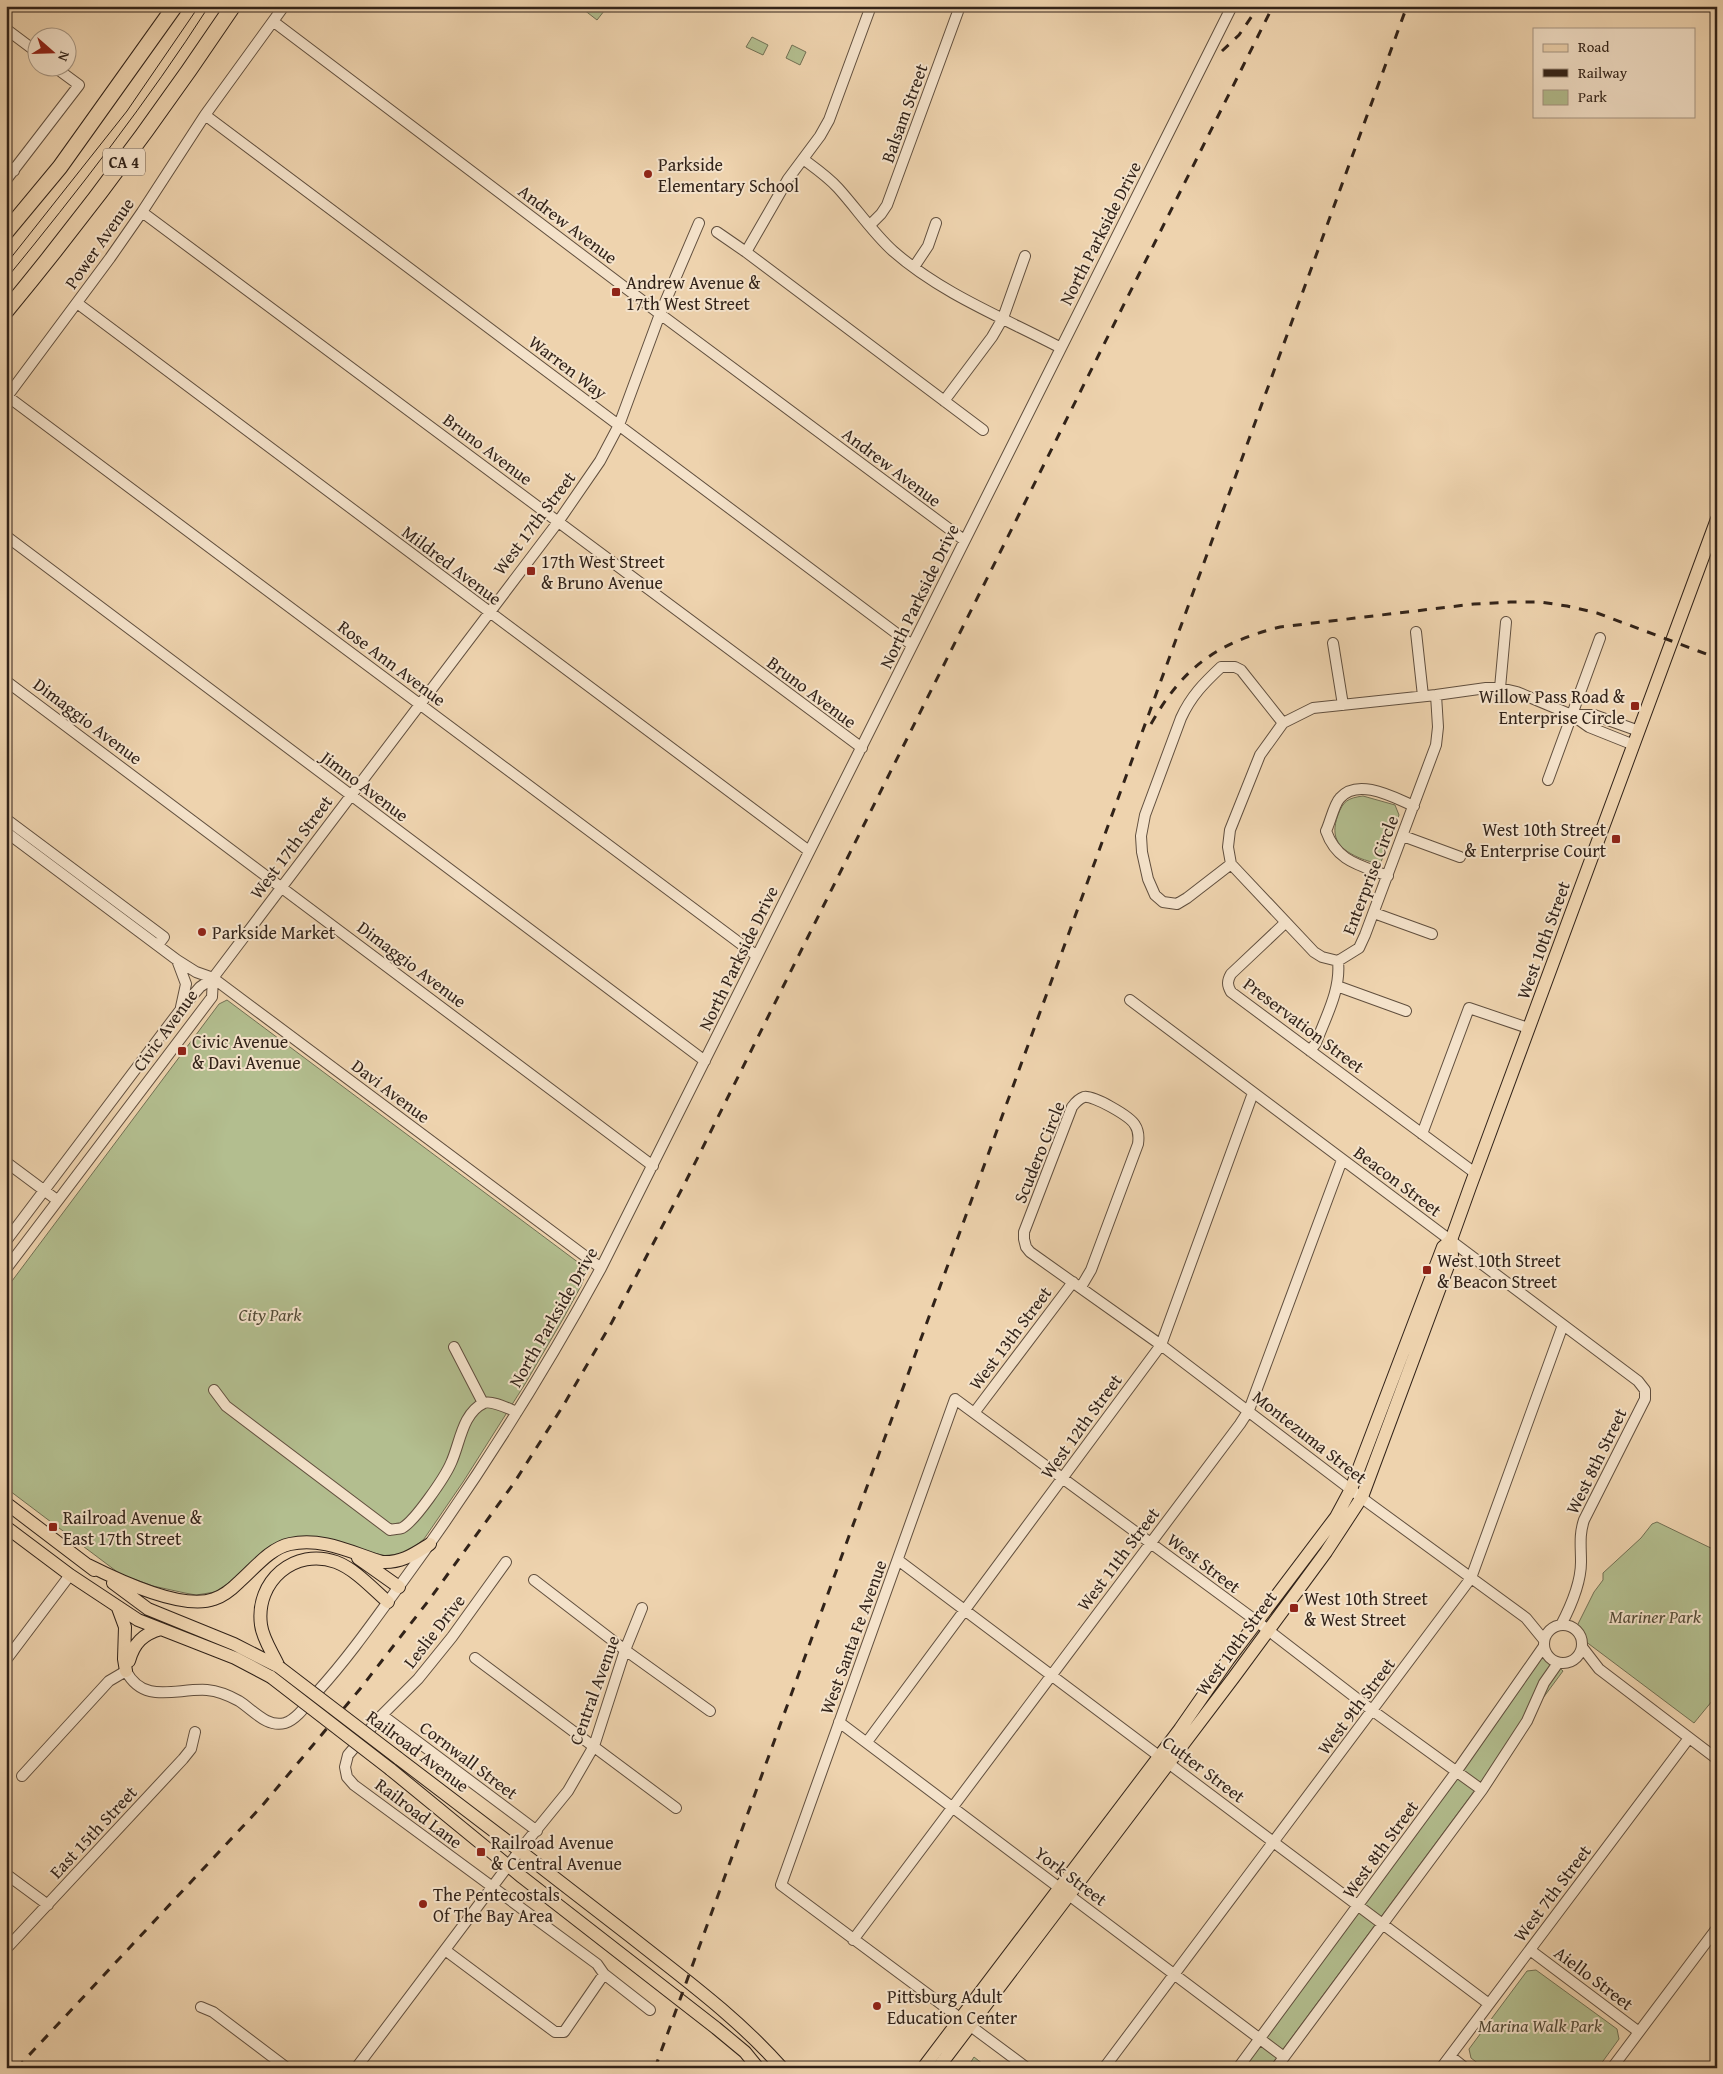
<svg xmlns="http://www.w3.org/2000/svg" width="1723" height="2074" font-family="'Gentium Book Plus',serif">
<rect width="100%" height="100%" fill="#eed3ae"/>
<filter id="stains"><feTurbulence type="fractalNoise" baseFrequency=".004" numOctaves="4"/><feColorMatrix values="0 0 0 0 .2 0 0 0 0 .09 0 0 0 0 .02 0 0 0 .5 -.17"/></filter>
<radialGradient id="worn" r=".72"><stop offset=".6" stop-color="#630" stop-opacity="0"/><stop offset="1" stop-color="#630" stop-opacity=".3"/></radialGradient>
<!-- green -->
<path fill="#b3be8f" stroke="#727054" d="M579,6H608L597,20Z
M752,37L768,45L763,55L746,47Z
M792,45L806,52L800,65L786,58Z
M1363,796L1395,805L1399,815L1381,862C1374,864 1369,861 1362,859C1340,850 1329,839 1338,815C1343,801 1348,798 1363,796Z
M227,1000L587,1269L581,1286L563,1319L525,1384L463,1482L424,1539L408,1552L387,1556L309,1538L236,1578L215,1592L196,1595L185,1593L153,1586L120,1574L6,1488V1289L219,1004Z
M1657,1522L1717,1551V1695L1694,1723L1577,1635L1575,1630L1594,1592L1603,1580V1573L1641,1538L1652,1524Z
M1543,1653L1563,1671L1269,2068H1240Z
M1536,1970L1617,2029L1619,2039L1598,2068H1484L1471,2058L1469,2049L1527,1971Z
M974,2057L988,2068H967Z"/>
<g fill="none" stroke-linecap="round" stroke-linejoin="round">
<!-- minor casing -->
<g stroke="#614f3e" stroke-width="12">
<path id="minor" d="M274,22L660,314L964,540
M6,29L38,53
M205,115L912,645
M803,159C815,168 828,177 838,188C857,209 873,233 893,251C942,294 1004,318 1061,348
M6,165L14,171
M6,180L79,85L56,68
M142,212L862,748
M870,225L881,214L887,205L960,6
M717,232L746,252L983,430
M746,252L788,179L820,136L829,120L871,6
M914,267L928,246L936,223
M77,303L809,851
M7,396L757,956
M6,398L110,258L142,212L205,115L284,6
M944,401L992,337L1003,318L1025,256
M6,536L705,1061
M1416,632L1423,696
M1333,643L1343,705
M6,681L653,1166
M1500,688L1506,622
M1436,695L1438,727L1436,745L1365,935L1359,948L1338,961L1322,957L1314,952L1231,864L1228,847L1230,830L1260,755L1283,723L1313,708Z
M1436,695L1486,688H1500L1517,692L1572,715L1589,727L1634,745
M1572,715H1594L1639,731
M1548,780L1600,638
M6,819L164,937L158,945
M6,832L177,960L196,972L213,978L601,1268
M1403,836L1460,857
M1231,864L1187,898L1177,904L1163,902L1155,895L1148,879L1142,852L1141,836L1145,815L1181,718C1191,696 1204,683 1221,667H1235L1241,670L1283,723
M1388,876C1360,865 1337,862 1326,831C1330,823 1334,804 1340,798C1358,777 1395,798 1414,806
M1374,913L1432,934
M1285,923L1231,974C1227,981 1227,985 1231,992L1475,1173
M177,960L186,984L181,1007
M1337,986L1406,1011
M1130,1000L1638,1381L1645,1390V1399L1584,1520C1579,1535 1581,1546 1581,1562C1581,1584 1571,1606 1561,1625
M1310,1051L1316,1043C1326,1016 1341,990 1338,961
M1422,1134L1469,1008L1528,1028
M6,1162L57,1200
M6,1241L181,1009L200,987L213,978L558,522L600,461L619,425L660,314L699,223
M6,1269L212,997L213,978
M1081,1287L1091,1270L1138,1144C1139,1137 1139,1131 1135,1125C1130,1116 1093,1095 1084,1097C1078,1099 1075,1103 1072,1107L1024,1232V1239L1026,1247L1030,1252L1161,1345L1370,1504L1526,1618L1544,1640
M454,1347L483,1403
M214,1390L226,1406L390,1530C394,1529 399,1529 402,1528C415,1521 445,1477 451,1463C460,1444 462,1413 484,1403C492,1400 509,1409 517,1412
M974,1413L1073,1282
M898,1560L1489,2004
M506,1562L452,1637L418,1679L382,1715L348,1755L345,1767L347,1777L354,1785L597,1964L604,1974L650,2010
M534,1580L625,1650L710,1711
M1544 1644a19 19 0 1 1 38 0a19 19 0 1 1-38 0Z
M1582,1647L1599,1669L1717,1759
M475,1658L676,1808
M6,1660L70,1575
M382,1715L537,1831
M839,1722L1284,2057
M867,1742L1161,1345L1253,1093
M22,1776L109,1681L126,1671C144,1705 176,1688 207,1690C218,1691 230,1696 239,1701C253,1710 267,1728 285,1723C298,1719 309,1701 318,1691C349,1657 376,1618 403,1581C476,1481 542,1376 601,1268L1232,6
M6,1874L48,1905
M853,1940L1240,1424L1249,1410L1342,1160
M6,1949L183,1759L191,1749L195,1732
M445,1950L555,2032H564L604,1974
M1530,1950L1639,2032
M201,2007L213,2012L287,2068
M1450,2056L1465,2068
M356,2068L520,1850L568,1791L594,1746L625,1650L642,1608
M1027,2068L781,1885L955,1399L1251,1617L1373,1711L1482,1790
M1104,2068L1471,1578L1563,1325
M1238,2068L1456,1772L1544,1646
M1276,2068L1482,1790L1527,1721L1544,1683L1558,1663
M1441,2068L1689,1738
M1612,2068L1717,1928"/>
</g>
<!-- major casing -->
<g stroke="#322319" stroke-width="14">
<path id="major" d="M6,1503L94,1570
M6,1527L70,1575L138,1620L235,1658L271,1677
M358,1558L399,1587
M88,1565C116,1579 183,1611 214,1599C224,1596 232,1589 239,1582C254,1569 270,1548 290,1544C323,1537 352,1553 382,1562C402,1563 414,1554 430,1544
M113,1583L148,1609L234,1644L279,1667
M118,1608L125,1627L124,1659L126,1671
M129,1661C134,1643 143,1634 161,1629
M279,1667C273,1653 263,1640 261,1625C255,1581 295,1547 336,1562C355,1569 373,1589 388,1602
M398,1758C476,1817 553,1876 630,1936C683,1978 737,2017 782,2068
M390,1769L522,1877L716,2028L745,2052L758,2068
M923,2068L1180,1729L1228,1660L1336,1517L1351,1489L1443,1247L1451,1240
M938,2068L1234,1677L1326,1552L1362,1497L1452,1255L1451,1240L1470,1187L1717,519"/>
</g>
<!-- highway casing -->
<g stroke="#322319" stroke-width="17">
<path id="highway" d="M6,232L60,167L175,6
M6,311C87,213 162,112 233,6"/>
</g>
<!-- minor -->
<use href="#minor" stroke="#f4e2ca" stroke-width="10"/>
<!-- major -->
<use href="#major" stroke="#eed3ae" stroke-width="12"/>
<!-- highway -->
<use href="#highway" stroke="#eed3ae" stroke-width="15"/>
<!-- tram -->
<path stroke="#322319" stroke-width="1" d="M6,264L127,111L199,6
M6,279C78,191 148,101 209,6"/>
<!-- rail -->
<path stroke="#322319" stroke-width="3" stroke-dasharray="9 9" stroke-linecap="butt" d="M1222,51L1239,35L1254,13
M1151,724C1183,667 1217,643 1280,627L1474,604L1510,602H1540L1567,606L1597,613L1717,658
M17,2068L261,1807L360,1689L429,1600L514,1483L563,1406L612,1322L685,1183L1273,6
M655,2068L1407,6"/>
<!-- major-bridge casing -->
<g stroke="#322319" stroke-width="14" stroke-linecap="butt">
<path id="major-bridge" d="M279,1667L398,1758
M271,1677L390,1769"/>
</g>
<!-- major-bridge -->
<use href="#major-bridge" stroke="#eed3ae" stroke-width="12"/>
</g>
<!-- markers -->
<g fill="#8f2418" stroke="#f4e2ca" stroke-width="2">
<circle cx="648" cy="174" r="5"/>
<rect x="611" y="287" width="10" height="10" rx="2.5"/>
<rect x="526" y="566" width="10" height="10" rx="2.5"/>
<rect x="1630" y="701" width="10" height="10" rx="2.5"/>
<rect x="1611" y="834" width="10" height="10" rx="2.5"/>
<circle cx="202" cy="932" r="5"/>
<rect x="177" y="1046" width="10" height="10" rx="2.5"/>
<rect x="1422" y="1265" width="10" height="10" rx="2.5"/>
<rect x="48" y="1522" width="10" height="10" rx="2.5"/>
<rect x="1289" y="1603" width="10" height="10" rx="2.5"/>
<rect x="476" y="1847" width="10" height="10" rx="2.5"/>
<circle cx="423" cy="1904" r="5"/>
<circle cx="877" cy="2006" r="5"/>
</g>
<g text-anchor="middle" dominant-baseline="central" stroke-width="4" stroke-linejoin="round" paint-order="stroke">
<!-- shield labels -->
<rect fill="#f4e2ca" stroke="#6c5c4e" stroke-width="1" x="103" y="148.5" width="42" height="27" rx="4"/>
<g font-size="16" font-weight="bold" fill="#322319">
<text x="124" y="162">CA 4</text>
</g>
<!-- street labels -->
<g font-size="18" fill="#322319" stroke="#f4e2ca">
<text transform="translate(904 113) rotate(-70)">Balsam Street</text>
<text transform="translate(568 224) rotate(37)">Andrew Avenue</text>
<text transform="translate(1100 233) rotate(-63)">North Parkside Drive</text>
<text transform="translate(99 243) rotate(-55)">Power Avenue</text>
<text transform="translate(568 367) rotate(37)">Warren Way</text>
<text transform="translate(488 449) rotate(37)">Bruno Avenue</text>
<text transform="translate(892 467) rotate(37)">Andrew Avenue</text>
<text transform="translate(534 523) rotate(-53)">West 17th Street</text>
<text transform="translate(452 565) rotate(37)">Mildred Avenue</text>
<text transform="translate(919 596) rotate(-64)">North Parkside Drive</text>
<text transform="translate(392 663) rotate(37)">Rose Ann Avenue</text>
<text transform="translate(812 692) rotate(37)">Bruno Avenue</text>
<text transform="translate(88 721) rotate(37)">Dimaggio Avenue</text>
<text transform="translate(365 786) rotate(37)">Jimno Avenue</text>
<text transform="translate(291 847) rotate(-53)">West 17th Street</text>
<text transform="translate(1370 875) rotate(-69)">Enterprise Circle</text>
<text transform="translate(1543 940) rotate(-70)">West 10th Street</text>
<text transform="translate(738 958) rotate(-64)">North Parkside Drive</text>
<text transform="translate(412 964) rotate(37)">Dimaggio Avenue</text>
<text transform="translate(1304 1025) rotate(37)">Preservation Street</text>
<text transform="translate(165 1030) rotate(-54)">Civic Avenue</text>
<text transform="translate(391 1091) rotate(37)">Davi Avenue</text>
<text transform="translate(1039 1152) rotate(-68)">Scudero Circle</text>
<text transform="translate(1398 1181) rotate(37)">Beacon Street</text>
<text transform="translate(553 1317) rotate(-60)">North Parkside Drive</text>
<text transform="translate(1010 1338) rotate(-53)">West 13th Street</text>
<text transform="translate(1081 1426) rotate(-54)">West 12th Street</text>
<text transform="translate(1310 1437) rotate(38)">Montezuma Street</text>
<text transform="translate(1596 1461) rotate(-64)">West 8th Street</text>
<text transform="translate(1118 1559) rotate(-53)">West 11th Street</text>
<text transform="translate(1204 1563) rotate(37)">West Street</text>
<text transform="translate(434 1631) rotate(-52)">Leslie Drive</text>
<text transform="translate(853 1637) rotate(-70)">West Santa Fe Avenue</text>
<text transform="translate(1236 1643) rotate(-54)">West 10th Street</text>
<text transform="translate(594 1690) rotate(-70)">Central Avenue</text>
<text transform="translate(1356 1706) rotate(-53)">West 9th Street</text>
<text transform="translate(418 1751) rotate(37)">Railroad Avenue</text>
<text transform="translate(469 1760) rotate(37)">Cornwall Street</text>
<text transform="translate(1204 1769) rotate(37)">Cutter Street</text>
<text transform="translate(419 1813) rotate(37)">Railroad Lane</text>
<text transform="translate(93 1832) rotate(-47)">East 15th Street</text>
<text transform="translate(1380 1849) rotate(-54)">West 8th Street</text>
<text transform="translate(1071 1876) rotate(37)">York Street</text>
<text transform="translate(1552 1893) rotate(-53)">West 7th Street</text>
<text transform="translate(1594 1978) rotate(37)">Aiello Street</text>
</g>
<!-- poi labels -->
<g font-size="18" fill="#322319" stroke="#f4e2ca" text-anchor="start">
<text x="658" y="164">Parkside<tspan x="658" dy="21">Elementary School</tspan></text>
<text x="626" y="282">Andrew Avenue &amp;<tspan x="626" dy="21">17th West Street</tspan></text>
<text x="541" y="561">17th West Street<tspan x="541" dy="21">&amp; Bruno Avenue</tspan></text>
<text x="1625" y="696" text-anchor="end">Willow Pass Road &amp;<tspan x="1625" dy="21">Enterprise Circle</tspan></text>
<text x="1606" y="829" text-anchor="end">West 10th Street<tspan x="1606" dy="21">&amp; Enterprise Court</tspan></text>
<text x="212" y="932">Parkside Market</text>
<text x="192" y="1041">Civic Avenue<tspan x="192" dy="21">&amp; Davi Avenue</tspan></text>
<text x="1437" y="1260">West 10th Street<tspan x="1437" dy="21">&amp; Beacon Street</tspan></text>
<text x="63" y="1517">Railroad Avenue &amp;<tspan x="63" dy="21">East 17th Street</tspan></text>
<text x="1304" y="1598">West 10th Street<tspan x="1304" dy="21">&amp; West Street</tspan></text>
<text x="491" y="1842">Railroad Avenue<tspan x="491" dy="21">&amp; Central Avenue</tspan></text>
<text x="433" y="1894">The Pentecostals<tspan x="433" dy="21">Of The Bay Area</tspan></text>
<text x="887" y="1996">Pittsburg Adult<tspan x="887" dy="21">Education Center</tspan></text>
</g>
<!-- park labels -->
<g font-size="18" font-style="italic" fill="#524a36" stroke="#f4e2ca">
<text x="270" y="1314">City Park</text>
<text x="1655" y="1616">Mariner Park</text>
<text x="1540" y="2025">Marina Walk Park</text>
</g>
</g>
<!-- margin -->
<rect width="1723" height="2074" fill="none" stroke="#eed3ae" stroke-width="25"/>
<rect x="8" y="8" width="1708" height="2059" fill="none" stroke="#322319" stroke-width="2.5"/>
<rect x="12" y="12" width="1698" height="2049" fill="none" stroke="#322319"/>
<!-- legend -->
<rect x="1533" y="28" width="162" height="90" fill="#f4e2ca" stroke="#a69683"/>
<rect x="1543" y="44" width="25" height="8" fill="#eed3ae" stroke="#a69683"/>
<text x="1578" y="52" font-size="15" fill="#322319">Road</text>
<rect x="1543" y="69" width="25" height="8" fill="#322319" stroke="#a69683"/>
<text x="1578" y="78" font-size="15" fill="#322319">Railway</text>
<rect x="1543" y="90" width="25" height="15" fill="#b3be8f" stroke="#a69683"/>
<text x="1578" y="102" font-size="15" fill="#322319">Park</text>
<!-- north arrow -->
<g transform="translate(52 52) rotate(110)"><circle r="24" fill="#f4e2ca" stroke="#a69683"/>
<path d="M0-4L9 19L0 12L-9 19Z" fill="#8f2418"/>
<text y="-8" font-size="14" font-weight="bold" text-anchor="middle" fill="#322319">N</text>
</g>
<rect width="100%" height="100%" filter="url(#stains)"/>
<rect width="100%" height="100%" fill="url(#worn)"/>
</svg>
